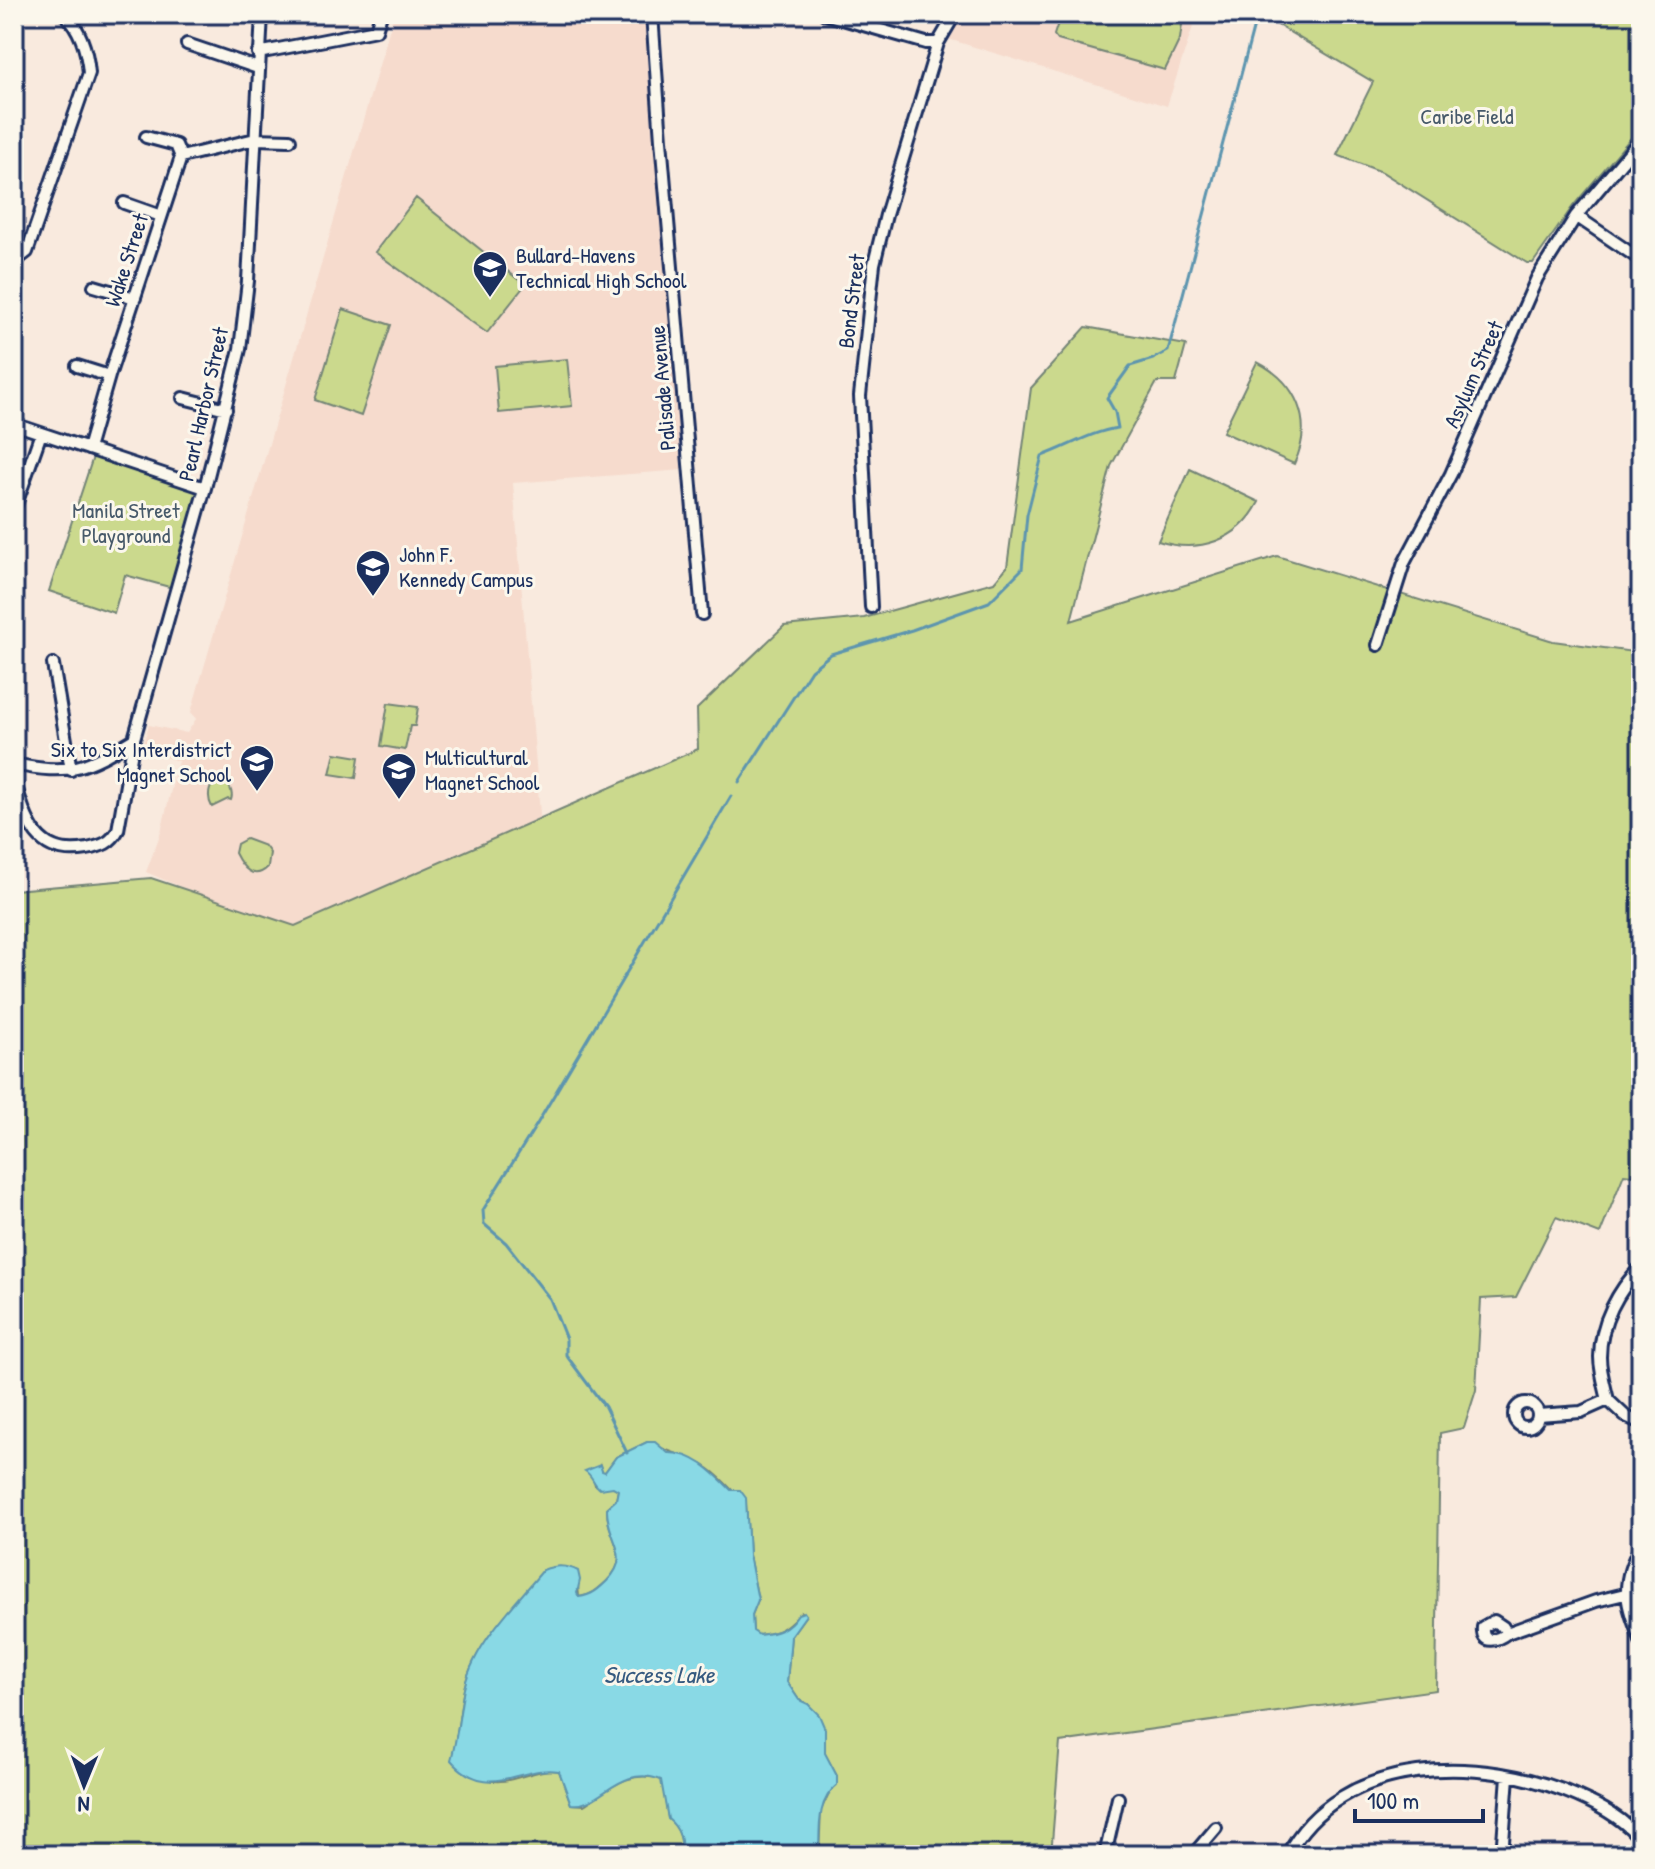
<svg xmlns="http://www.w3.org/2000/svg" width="1655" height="1869" font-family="'Patrick Hand',sans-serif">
<rect width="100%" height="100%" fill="#f9eade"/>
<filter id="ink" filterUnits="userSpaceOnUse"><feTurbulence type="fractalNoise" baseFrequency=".0125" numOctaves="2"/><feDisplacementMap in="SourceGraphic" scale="16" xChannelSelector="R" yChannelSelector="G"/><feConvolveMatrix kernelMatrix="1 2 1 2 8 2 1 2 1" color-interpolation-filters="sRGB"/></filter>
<g filter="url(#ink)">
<!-- built -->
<path fill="#f6dbcd" d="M394,14H646L683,470L513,483L541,826L290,934L146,872L161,832L178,761L141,749L149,725L187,733L196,719L191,712Z
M952,14H1197L1167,106L945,38Z"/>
<!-- green -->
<path fill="#cbd98d" stroke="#738476" stroke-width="2" d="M1061,14H1182L1183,17L1180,39L1165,70L1058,40L1054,35Z
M1641,14V126L1573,206L1533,263H1527L1382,172L1337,155L1373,82L1261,15Z
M416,198L525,285L487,333L375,252Z
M343,309L391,325L361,416L315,400Z
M1086,327L1186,345L1176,382H1157L1111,466L1071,621L1277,556L1553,641L1641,653V1176L1624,1174L1600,1234L1556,1217L1516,1297L1481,1299L1476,1390L1464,1428L1440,1433L1436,1690L1060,1742L1051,1855H819L821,1810L837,1776L825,1754V1729L808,1704L799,1700L787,1682L791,1636L806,1615L801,1612C785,1628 782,1632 758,1635L753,1631L752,1615L758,1600L749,1555L746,1504C732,1491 718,1473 701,1464C683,1454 665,1451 647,1442L616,1457L605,1472H602L600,1465L593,1476L595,1485L613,1487L618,1490L616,1500L607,1508C606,1540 634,1554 607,1581C597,1590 592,1595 579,1597L577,1571C566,1565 556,1565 543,1571C514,1607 471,1646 463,1694C459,1716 457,1739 452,1760C462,1766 473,1775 485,1779C509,1788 534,1766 559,1771L571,1804L584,1805C609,1789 631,1768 662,1780L668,1818C679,1828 684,1841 680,1855H14V890L151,878L295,926L698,749L697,709L784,626L864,618L994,582L1007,567L1031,388Z
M567,359L572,406L499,413L495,366Z
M1257,362C1296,382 1315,421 1294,464L1223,432Z
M93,457L193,489L198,495L173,588L125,575L114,613L49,591Z
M1190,469L1259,502C1239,541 1198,554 1158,541Z
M388,703L418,707L415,726H410L405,750L381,746Z
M335,753L359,757L356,778L330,774Z
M220,778C228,781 234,792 231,800L228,799L212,807C206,796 209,783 220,778Z
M246,839L265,846L270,853L268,867C253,882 242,867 235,853L237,844Z"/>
<!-- water -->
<path fill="#89d9e5" stroke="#5d95af" stroke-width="2" d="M647,1442H655L668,1453C694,1452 714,1473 731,1490H740L746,1498L749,1555L758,1600L752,1615L753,1631L759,1635C776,1633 788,1630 798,1614L804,1612L806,1615L791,1636L787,1682L799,1700L808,1704L819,1715L825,1729V1753L837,1776V1785C816,1801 820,1831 819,1855H680C684,1841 679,1828 668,1819L661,1780C619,1763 600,1809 571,1804L559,1771C520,1764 488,1803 451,1760C457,1739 459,1716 463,1694C471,1646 514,1606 543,1570C556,1565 566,1565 578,1571L580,1580L577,1593L579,1597C592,1595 598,1590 607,1581C634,1554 606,1540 607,1508L616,1500L618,1490L613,1487L600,1489C593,1484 593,1476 585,1471L600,1465L602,1471L605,1472L616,1457Z"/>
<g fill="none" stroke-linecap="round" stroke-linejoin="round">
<!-- stream -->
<path stroke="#5d95af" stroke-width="3" d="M739,782L811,670L831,654L912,630L989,602L1022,569L1027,515L1042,456C1068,447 1090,432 1118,428L1115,412L1107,398L1130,366L1153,359L1168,351L1257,14
M627,1453L605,1407L566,1355V1339L550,1299L506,1243L484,1224L483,1210L537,1124L731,796"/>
<!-- minor casing -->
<g stroke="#1b2f5e" stroke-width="16">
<path id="minor" d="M652,14L661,140L702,614
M825,14L926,43H938
M187,44L258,68
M258,53L376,30L381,14
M146,137L176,145L181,157
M124,203L161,216
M1576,216L1641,260
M14,262L27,252L89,73C87,50 81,30 65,14
M94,286L135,298
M77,366L109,376
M183,398L226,409
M14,424L205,488
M88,449L109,376L181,157L255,139L290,140
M14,510L41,433
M871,607L860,396L874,264L886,215L938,43L955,14
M1378,645L1404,563L1451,474L1537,278L1576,216L1641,139
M53,664L71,770
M14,764C70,776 86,768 134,739
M14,779C26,821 36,858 87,849C102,846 111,843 118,830L134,739L205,488L240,349L248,281L262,14
M1608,1400C1605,1387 1600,1371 1600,1357C1600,1323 1618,1290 1641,1267
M1608,1400L1625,1416L1641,1423
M1514 1415a12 12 0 1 1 24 0a12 12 0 1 1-24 0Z
M1538,1415L1581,1412L1608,1400
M1641,1546C1619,1584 1626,1603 1641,1641
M1507,1633L1503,1627L1494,1621L1483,1627C1481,1646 1498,1640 1507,1633L1596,1601L1625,1594
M1105,1855L1118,1798
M1193,1855L1216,1828
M1287,1855C1341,1753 1484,1755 1577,1796C1600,1806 1625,1819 1641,1840
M1502,1855L1508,1776"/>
</g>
<!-- minor -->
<use href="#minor" stroke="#fbf7ec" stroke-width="10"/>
</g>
</g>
<!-- icons -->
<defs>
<g id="school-pin" transform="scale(1.8)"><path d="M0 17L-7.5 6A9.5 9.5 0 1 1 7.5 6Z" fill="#1b2f5e" stroke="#fbf7ec"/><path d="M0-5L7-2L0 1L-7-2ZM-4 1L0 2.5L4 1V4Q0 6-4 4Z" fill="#fff"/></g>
</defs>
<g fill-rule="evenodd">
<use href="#school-pin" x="490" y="268"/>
<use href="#school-pin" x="373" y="567"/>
<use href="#school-pin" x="257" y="762"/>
<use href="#school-pin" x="399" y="770"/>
</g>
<g text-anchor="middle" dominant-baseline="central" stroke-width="6" stroke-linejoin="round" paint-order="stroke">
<!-- park labels -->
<g font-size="22" fill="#475a6a" stroke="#fbf7ec">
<text x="1467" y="116">Caribe Field</text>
<text x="126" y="510">Manila Street<tspan x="126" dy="25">Playground</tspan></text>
</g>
<!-- poi labels -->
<g font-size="22" fill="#1b2f5e" stroke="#fbf7ec" text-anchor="start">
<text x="516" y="255">Bullard–Havens<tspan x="516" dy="25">Technical High School</tspan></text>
<text x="399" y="554">John F.<tspan x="399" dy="25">Kennedy Campus</tspan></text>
<text x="231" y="749" text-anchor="end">Six to Six Interdistrict<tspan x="231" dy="25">Magnet School</tspan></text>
<text x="425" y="757">Multicultural<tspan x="425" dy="25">Magnet School</tspan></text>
</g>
<!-- street labels -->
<g font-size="22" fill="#1b2f5e" stroke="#fbf7ec">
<text transform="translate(126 260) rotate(-72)">Wake Street</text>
<text transform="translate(851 301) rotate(-83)">Bond Street</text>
<text transform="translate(1473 374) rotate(-66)">Asylum Street</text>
<text transform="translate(662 388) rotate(-95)">Palisade Avenue</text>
<text transform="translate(203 404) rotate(-77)">Pearl Harbor Street</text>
</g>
<!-- water labels -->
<g font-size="24" font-style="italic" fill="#365a80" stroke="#fbf7ec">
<text x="659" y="1674">Success Lake</text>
</g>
</g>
<!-- margin -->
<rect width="1655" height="1869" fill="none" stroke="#fbf7ec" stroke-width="48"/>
<rect x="24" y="24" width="1607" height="1821" fill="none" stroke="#1b2f5e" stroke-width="3" filter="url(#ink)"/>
<!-- north arrow -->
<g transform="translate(84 1785) rotate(181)" stroke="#fbf7ec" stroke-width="6" paint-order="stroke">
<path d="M0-6L14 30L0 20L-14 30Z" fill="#1b2f5e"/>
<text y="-12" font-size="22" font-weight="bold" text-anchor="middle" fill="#1b2f5e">N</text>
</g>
<!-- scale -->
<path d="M1355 1809v12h128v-12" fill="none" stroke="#1b2f5e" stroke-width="4"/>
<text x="1367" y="1809" font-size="24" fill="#1b2f5e" stroke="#fbf7ec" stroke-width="6" paint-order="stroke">100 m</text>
</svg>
